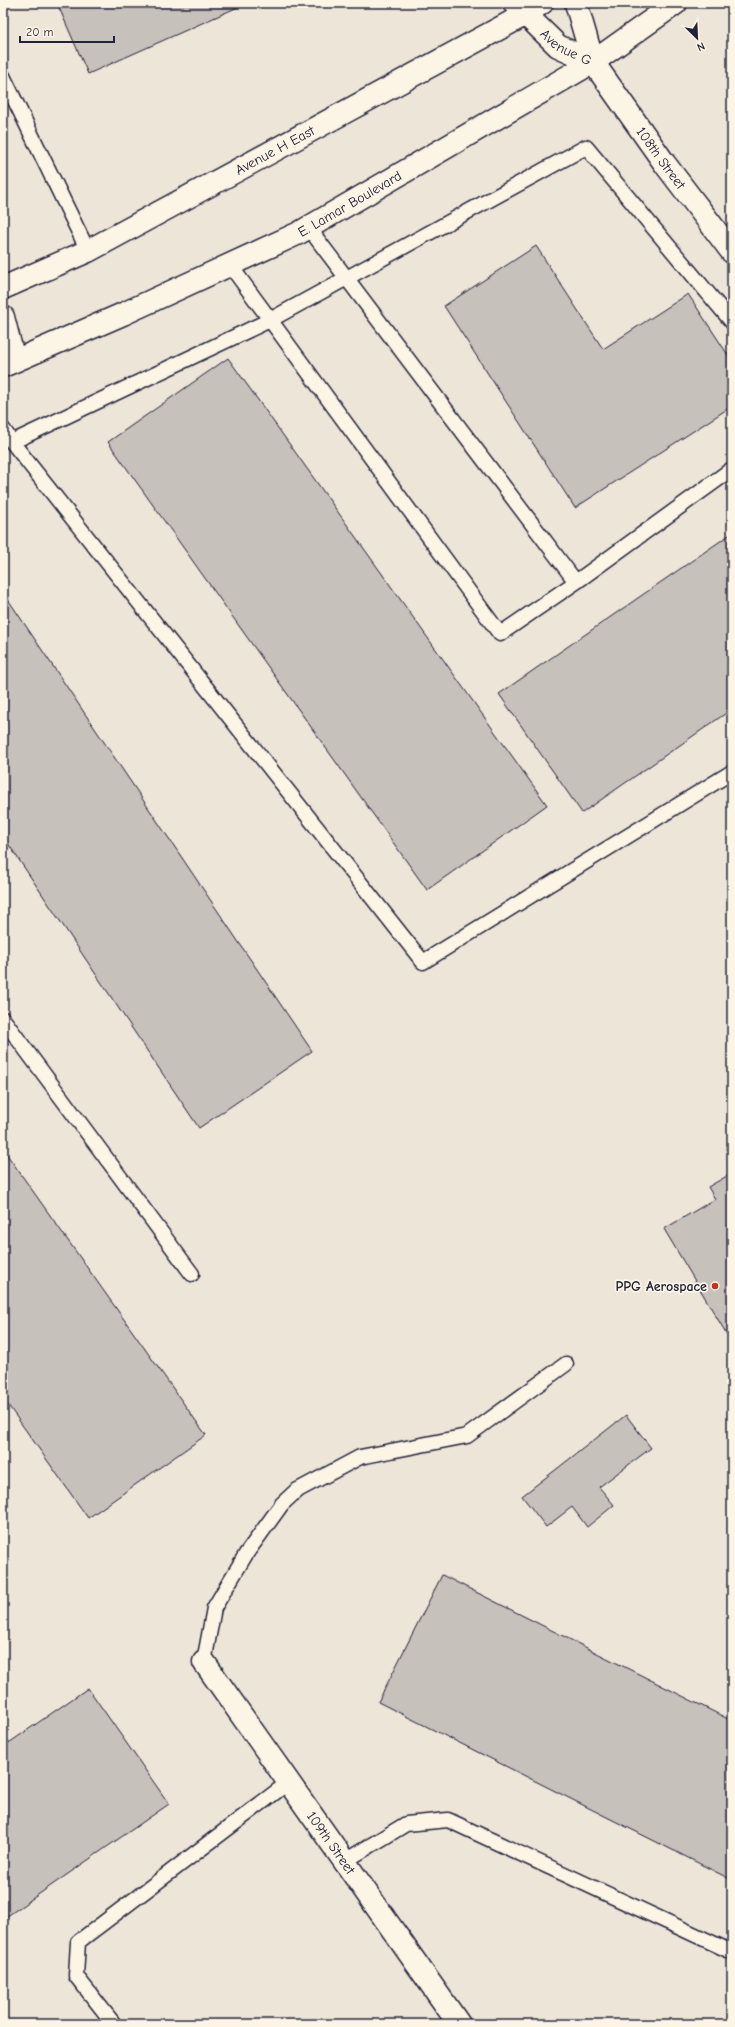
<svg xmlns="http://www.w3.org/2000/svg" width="735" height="2027" font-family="'Comic Neue',sans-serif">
<rect width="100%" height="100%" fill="#fcf5e5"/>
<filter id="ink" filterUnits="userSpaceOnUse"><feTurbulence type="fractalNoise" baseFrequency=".025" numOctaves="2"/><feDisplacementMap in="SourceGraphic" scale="8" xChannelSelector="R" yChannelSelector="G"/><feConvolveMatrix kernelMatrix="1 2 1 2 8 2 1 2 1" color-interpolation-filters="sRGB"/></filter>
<g filter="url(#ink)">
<!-- built -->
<path fill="#ece5d8" d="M3,3H732V2024H3Z"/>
<!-- building -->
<path fill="#c6c1bb" stroke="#22223b" d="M57,3H247L88,74Z
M536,246L603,349L688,294L732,361V406L575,508L444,306Z
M228,358L547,805L427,890L108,442Z
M732,533V709L582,813L499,694Z
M3,592L312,1051L199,1128L3,836Z
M3,1149L206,1435L88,1518L3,1398Z
M732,1173V1343L664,1229L715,1199L708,1187Z
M626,1415L651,1448L599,1487L614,1505L587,1527L572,1507L546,1527L522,1496Z
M442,1575L732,1721V1880L378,1702Z
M88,1688L169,1804L3,1919V1747Z"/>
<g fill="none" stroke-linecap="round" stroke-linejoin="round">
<!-- lane casing -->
<g stroke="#22223b" stroke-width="17">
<path id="lane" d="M3,76L88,251
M308,227L576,582L732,469
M230,265L500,634L576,582
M732,322L586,147L270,320L12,442L423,962L732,772
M3,429L12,442
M3,1019L192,1274
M204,1662L214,1608L246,1554L282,1504L296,1491L360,1457L467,1436L566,1364
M345,1861L406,1824L448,1820L732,1952
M114,2024L76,1976L78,1942L289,1782"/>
</g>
<!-- street casing -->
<g stroke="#22223b" stroke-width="25">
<g id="street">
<path id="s1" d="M514,3L558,46L593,62"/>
<path id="s2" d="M576,3L593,62L665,164L732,252"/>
<path id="s3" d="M204,1662L459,2024"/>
</g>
</g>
<!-- secondary casing -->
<g stroke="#22223b" stroke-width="25">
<g id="secondary">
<path id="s4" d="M3,288L88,251L526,14L542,3"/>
<path d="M3,317L14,360"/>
<path id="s5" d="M3,366L123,314L299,233L593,62L676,3"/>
</g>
</g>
<!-- lane -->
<use href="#lane" stroke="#fcf5e5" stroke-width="14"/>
<!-- street -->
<use href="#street" stroke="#fcf5e5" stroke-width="22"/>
<!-- secondary -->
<use href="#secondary" stroke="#fcf5e5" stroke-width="22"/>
</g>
</g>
<!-- markers -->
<circle fill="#c8321e" stroke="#fcf5e5" stroke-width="1.5" cx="715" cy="1286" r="4"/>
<g text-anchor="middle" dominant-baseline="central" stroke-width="3.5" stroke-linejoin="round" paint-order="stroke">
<!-- street labels -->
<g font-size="14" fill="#22223b" stroke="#fcf5e5">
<text stroke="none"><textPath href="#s1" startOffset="69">Avenue G</textPath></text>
<text stroke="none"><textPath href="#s4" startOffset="305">Avenue H East</textPath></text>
<text stroke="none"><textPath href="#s2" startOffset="179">108th Street</textPath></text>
<text stroke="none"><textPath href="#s5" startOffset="383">E. Lamar Boulevard</textPath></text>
<text stroke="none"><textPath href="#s3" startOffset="221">109th Street</textPath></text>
</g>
<!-- poi labels -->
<g font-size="14" font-weight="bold" fill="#22223b" stroke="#fcf5e5" text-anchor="end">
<text x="707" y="1286">PPG Aerospace</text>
</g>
</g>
<!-- margin -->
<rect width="735" height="2027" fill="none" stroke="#fcf5e5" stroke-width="16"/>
<rect x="8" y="8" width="719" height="2011" fill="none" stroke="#22223b" stroke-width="1.5" filter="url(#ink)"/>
<!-- north arrow -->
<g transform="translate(697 38) rotate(156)" stroke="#fcf5e5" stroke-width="3" paint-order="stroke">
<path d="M0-3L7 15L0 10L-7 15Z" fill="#22223b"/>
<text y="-6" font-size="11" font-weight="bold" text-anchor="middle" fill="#22223b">N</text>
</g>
<!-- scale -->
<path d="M20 36v6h94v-6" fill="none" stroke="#22223b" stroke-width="2"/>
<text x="26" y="36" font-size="12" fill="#22223b" stroke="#fcf5e5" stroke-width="3" paint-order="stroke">20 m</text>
</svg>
